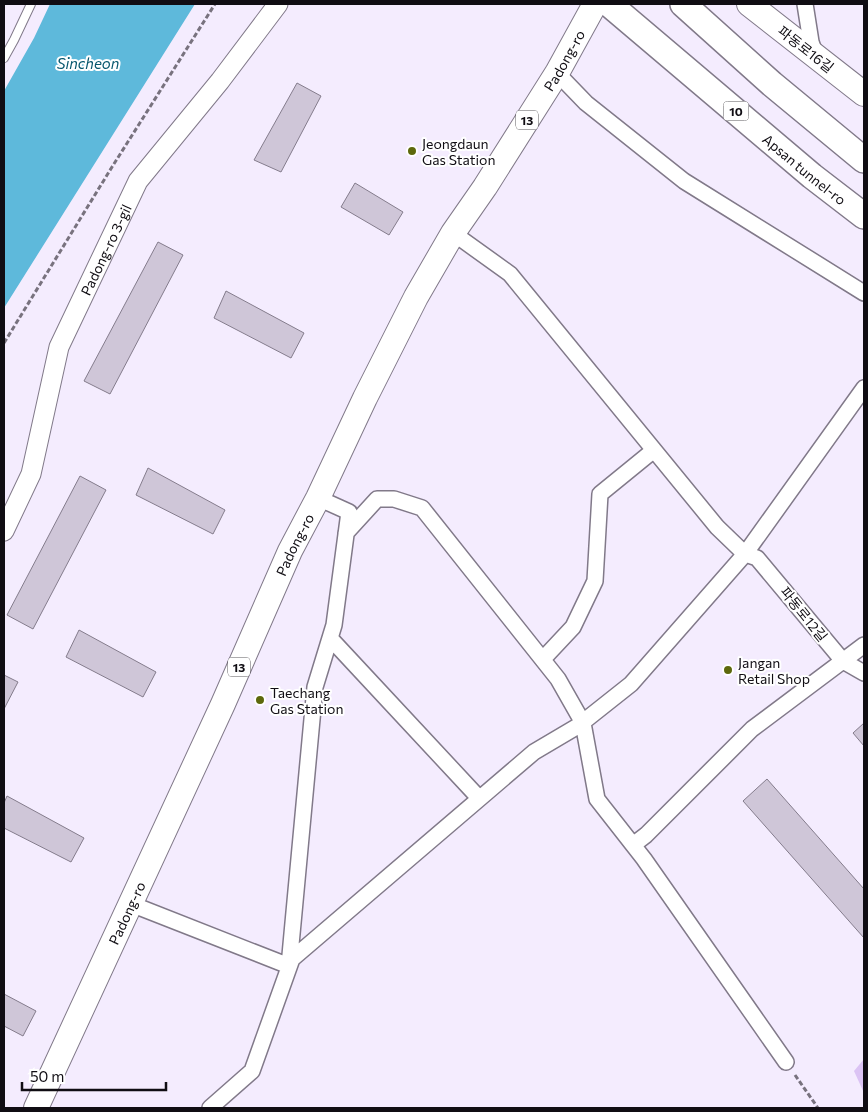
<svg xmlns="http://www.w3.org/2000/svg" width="868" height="1112" font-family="Commissioner,'Noto Sans KR',sans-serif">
<rect width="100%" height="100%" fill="#f4ecfe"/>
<!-- green -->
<path fill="#dbc3f4" d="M864,1059V1093L854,1071Z"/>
<!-- water -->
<path fill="#5eb9db" d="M50,4H195L4,308V91L34,38Z"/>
<!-- building -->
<path fill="#cfc6d8" stroke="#847c8c" d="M297,83L321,96L281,172L254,160Z
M355,183L403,212L389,235L341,207Z
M158,242L183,255L110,394L84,381Z
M226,291L304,333L291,358L214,318Z
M148,468L225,510L213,534L136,495Z
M80,476L106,490L33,629L7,615Z
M79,630L156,672L143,697L66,657Z
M4,675L18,682L4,709Z
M864,723V746L853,733Z
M767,779L864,889V938L743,801Z
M7,796L84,838L71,862L4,828V803Z
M4,994L36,1011L23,1036L4,1026Z"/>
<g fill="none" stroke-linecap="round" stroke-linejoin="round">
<!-- service casing -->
<g stroke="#817989" stroke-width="10">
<path id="service" d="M4,58L14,40L31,4"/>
</g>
<!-- minor casing -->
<g stroke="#817989" stroke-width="18">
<path id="minor" d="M805,4L811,42L816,56
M557,73L586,103L684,181L864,293
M453,233L510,274L717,527L745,554L757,558L843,661L864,673
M346,533L377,499H394L422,508L558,679L583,723L597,799L644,859L786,1062
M330,638L479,798
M543,659L573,627L595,581L600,494L654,450
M633,845L646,835L752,729L864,645
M131,904L289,966L315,687L334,625L349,512L318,498
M210,1108L252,1071L292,959L534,752L578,726L631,684L745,554L864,388"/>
</g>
<!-- tertiary casing -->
<g stroke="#817989" stroke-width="21">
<g id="tertiary">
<path id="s1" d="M4,531L31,474L59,347L138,181L220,81L278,4"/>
</g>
</g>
<!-- primary casing -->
<g stroke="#817989" stroke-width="26">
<g id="primary">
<path d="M749,4L864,94"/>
<path id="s2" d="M36,1108L223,704L290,551L318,498L365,398L416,297L453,233L485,187L557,73L595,4"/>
</g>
</g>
<!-- trunk casing -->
<g stroke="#817989" stroke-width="28">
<g id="trunk">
<path id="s3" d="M609,4L812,176L864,216"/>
<path d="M683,4L772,84L864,160"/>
</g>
</g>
<!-- path -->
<path stroke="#78727e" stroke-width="3" stroke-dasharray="5 2.5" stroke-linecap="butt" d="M4,343L112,167L215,4
M795,1075L818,1108"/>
<!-- service -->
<use href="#service" stroke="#fff" stroke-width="8"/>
<!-- minor -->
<use href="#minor" stroke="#fff" stroke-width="15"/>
<!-- tertiary -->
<use href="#tertiary" stroke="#fff" stroke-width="19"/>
<!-- primary -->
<use href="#primary" stroke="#fff" stroke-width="24"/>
<!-- trunk -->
<use href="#trunk" stroke="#fff" stroke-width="25"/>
</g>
<!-- markers -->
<g fill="#5d680c" stroke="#fff" stroke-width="2">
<circle cx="412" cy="151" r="5"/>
<circle cx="728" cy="670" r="5"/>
<circle cx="260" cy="700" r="5"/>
</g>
<g text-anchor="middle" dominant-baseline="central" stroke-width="4" stroke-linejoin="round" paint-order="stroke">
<!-- shield labels -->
<g fill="#fff" stroke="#58565a" stroke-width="1">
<rect x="723.5" y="101.5" width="25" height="19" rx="4"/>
<rect x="516" y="110.5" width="22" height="19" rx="4"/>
<rect x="228" y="657.5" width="22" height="19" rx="4"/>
</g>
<g font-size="12" font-weight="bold" fill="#100d13">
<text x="736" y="111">10</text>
<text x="527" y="120">13</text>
<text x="239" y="667">13</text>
</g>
<!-- street labels -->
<g font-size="14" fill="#100d13" stroke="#fff">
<text transform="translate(806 49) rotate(38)">파동로16길</text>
<text stroke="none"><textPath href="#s2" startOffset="1175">Padong-ro</textPath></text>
<text stroke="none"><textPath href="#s3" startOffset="256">Apsan tunnel-ro</textPath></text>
<text stroke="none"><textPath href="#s1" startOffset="301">Padong-ro 3-gil</textPath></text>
<text stroke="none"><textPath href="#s2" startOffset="620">Padong-ro</textPath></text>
<text transform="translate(804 614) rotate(51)">파동로12길</text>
<text stroke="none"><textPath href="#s2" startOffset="215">Padong-ro</textPath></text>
</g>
<!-- poi labels -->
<g font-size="14" fill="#100d13" stroke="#fff" text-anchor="start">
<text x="422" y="143">Jeongdaun<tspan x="422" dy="16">Gas Station</tspan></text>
<text x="738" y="662">Jangan<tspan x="738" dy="16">Retail Shop</tspan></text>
<text x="270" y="692">Taechang<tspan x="270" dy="16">Gas Station</tspan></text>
</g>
<!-- water labels -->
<g font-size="15" font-style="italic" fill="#07576e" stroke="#fff">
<text x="88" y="63">Sincheon</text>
</g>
</g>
<!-- border -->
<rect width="868" height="1112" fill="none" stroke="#100d13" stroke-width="10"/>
<!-- scale -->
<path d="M22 1082v8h144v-8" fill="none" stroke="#100d13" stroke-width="2.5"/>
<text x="30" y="1082" font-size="15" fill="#100d13" stroke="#ffffff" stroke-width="4" paint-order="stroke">50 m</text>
</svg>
